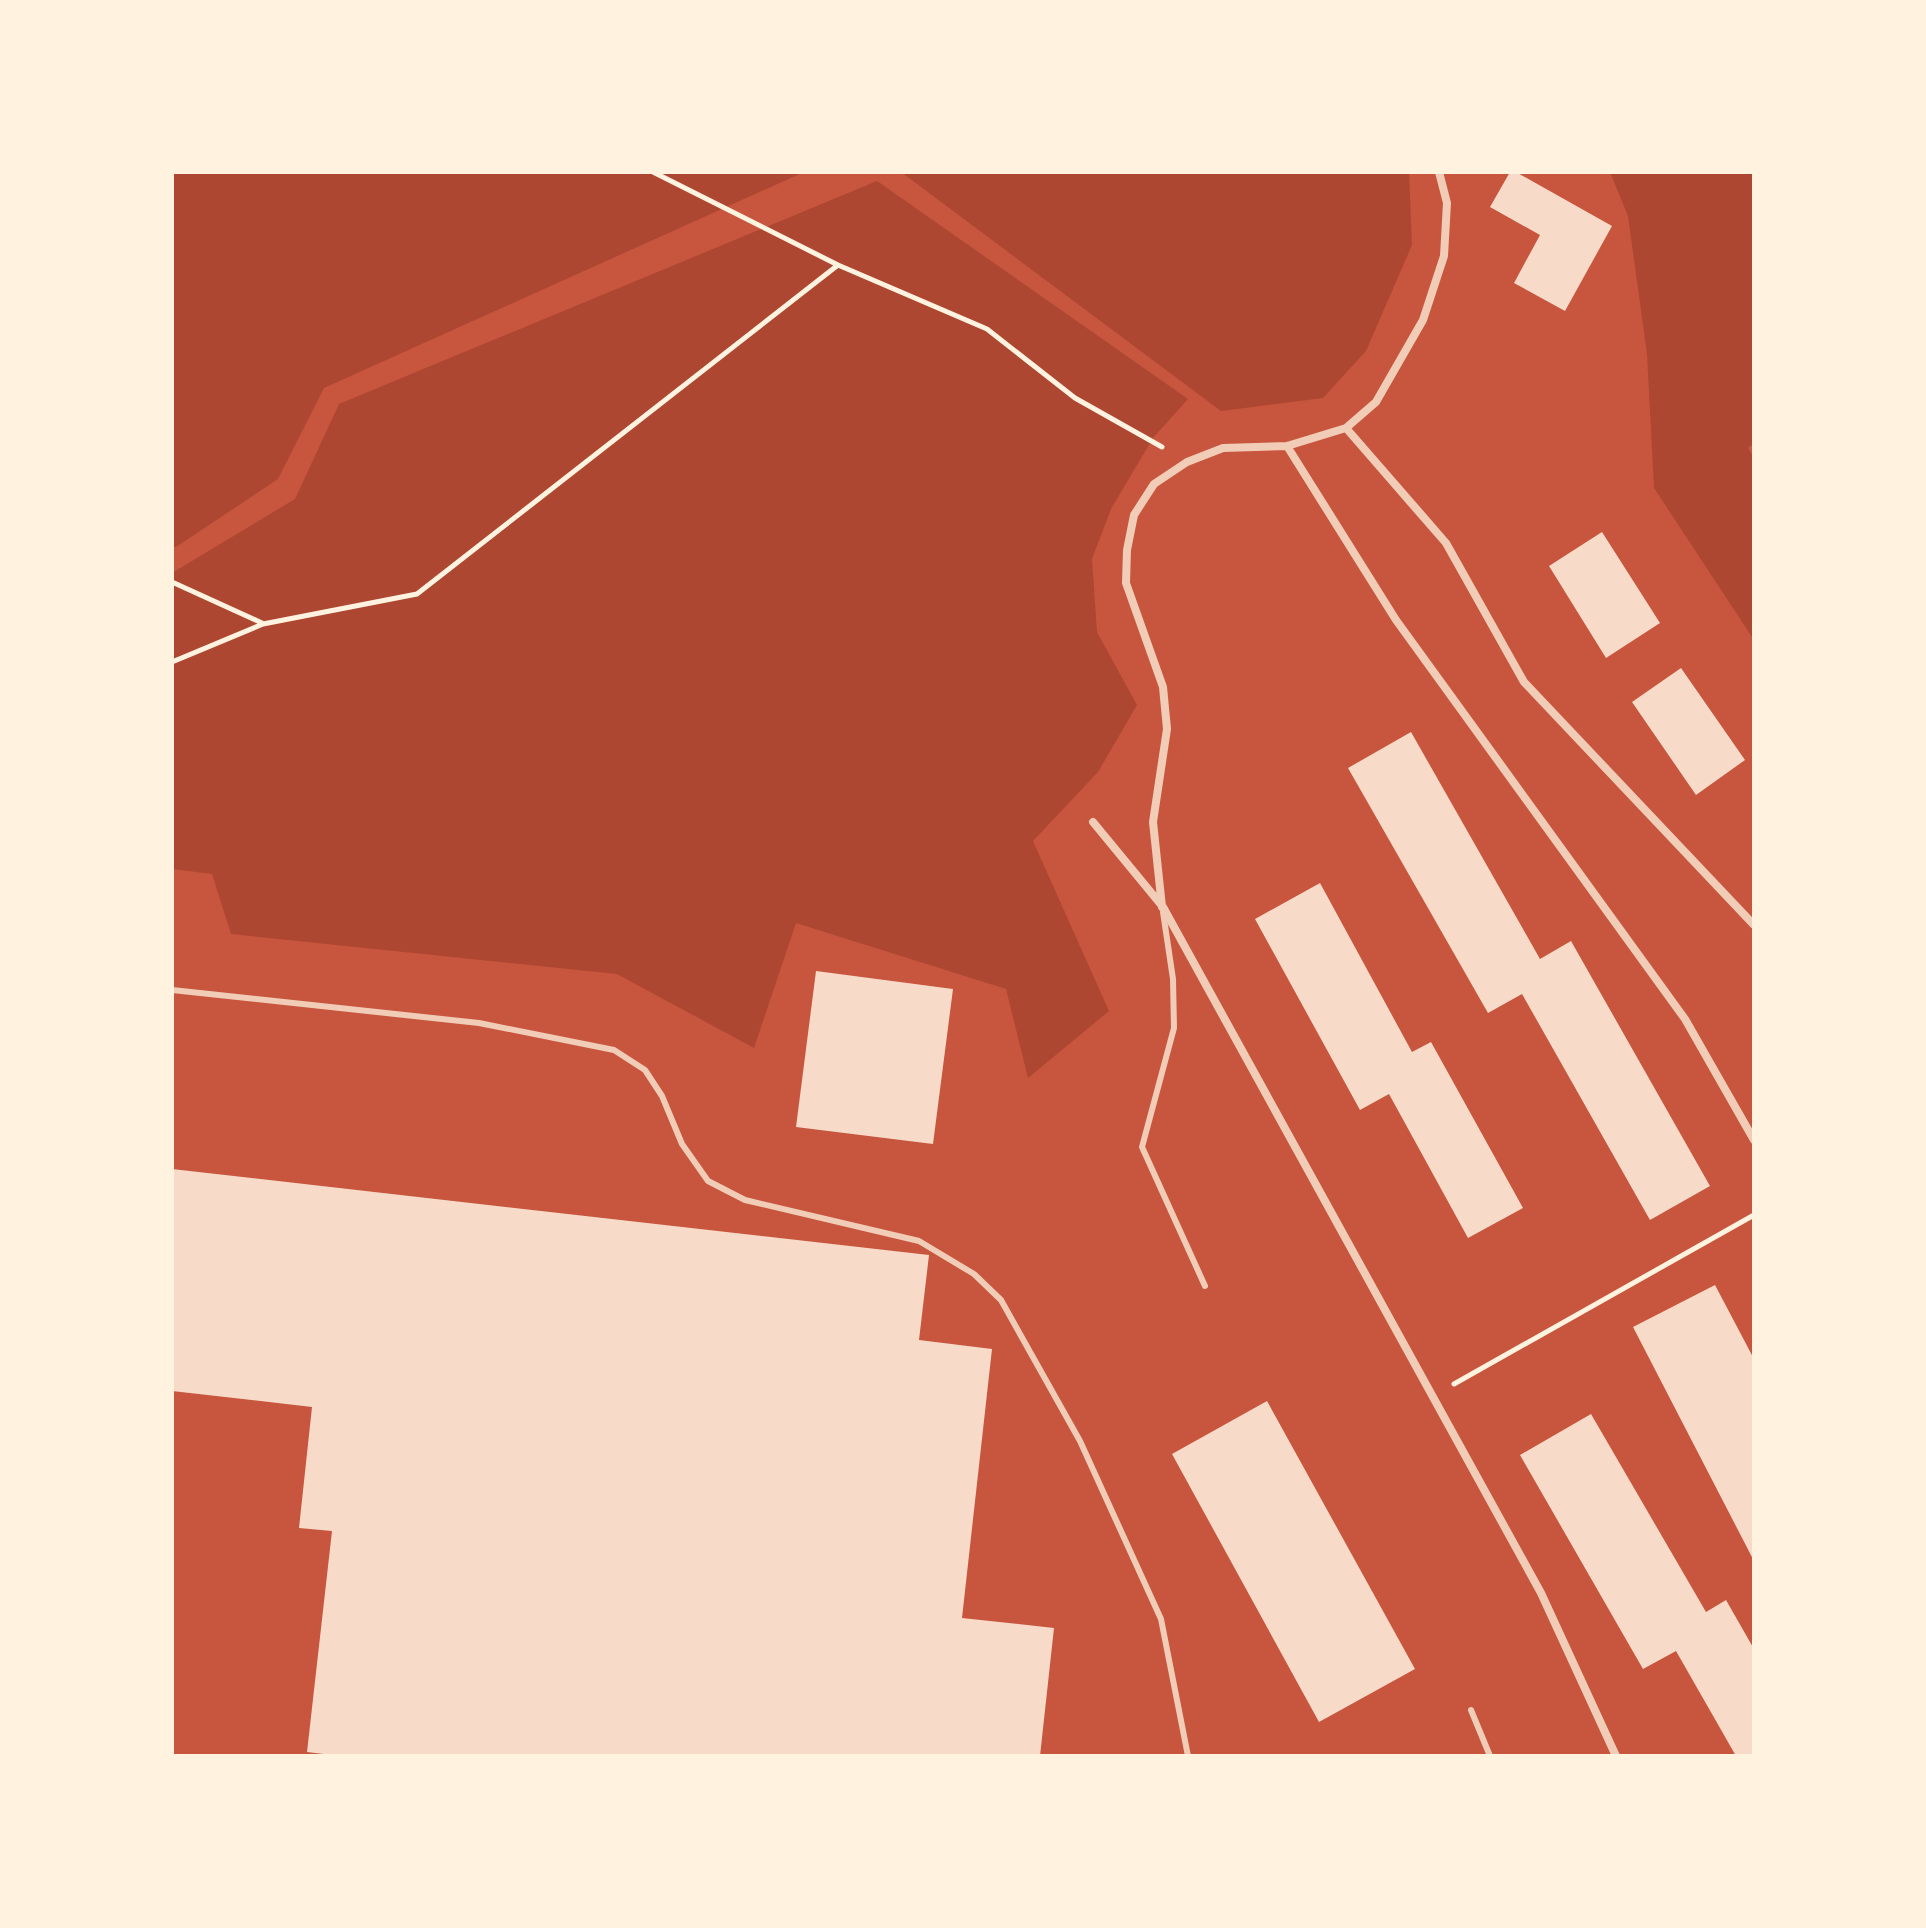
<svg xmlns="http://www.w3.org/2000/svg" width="1926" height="1928" font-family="Figtree,sans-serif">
<rect width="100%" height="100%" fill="#c8553d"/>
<!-- green -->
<path fill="#ae4732" d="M172,172H804L324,388L278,479L176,547H172Z
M901,172H1409L1412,245L1366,351L1323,398L1221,411Z
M1610,172H1754V443L1748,448L1754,458V640L1654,488L1647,354L1628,216Z
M877,181L1188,399L1153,438L1111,509L1092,559L1097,632L1137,705L1098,772L1033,841L1109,1011L1028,1078L1006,989L796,923L754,1048L617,974L231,934L212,874L172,869V573L295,499L339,404Z"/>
<!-- building -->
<path fill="#f7dbc8" d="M1510,172H1516L1612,226L1565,311L1514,283L1540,235L1490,207Z
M1602,532L1660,623L1606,658L1549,566Z
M1681,668L1745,760L1696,795L1632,702Z
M1411,732L1540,959L1571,941L1710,1186L1650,1220L1522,994L1488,1013L1348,768Z
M1320,883L1412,1052L1431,1042L1523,1208L1468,1238L1389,1094L1360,1110L1255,919Z
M816,971L953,989L933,1144L796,1127Z
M172,1169L929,1255L919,1340L992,1349L962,1618L1054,1628L1040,1756H340L307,1752L332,1531L299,1528L312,1407L172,1391Z
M1715,1285L1754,1359V1561L1633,1327Z
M1267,1401L1415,1669L1319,1722L1172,1454Z
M1591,1414L1706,1612L1726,1600L1754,1649V1756H1736L1676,1651L1643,1669L1520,1455Z"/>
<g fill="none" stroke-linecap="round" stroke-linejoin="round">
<!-- path -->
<path stroke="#fff3e0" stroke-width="5" d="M838,265L987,329L1075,398L1162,447
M172,582L262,623
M172,662L263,624L417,594L838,265L653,172
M1454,1384L1754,1215"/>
<!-- service -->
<path stroke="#f1ccb7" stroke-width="6" d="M1163,912L1173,979L1174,1028L1142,1147L1205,1286
M172,990L479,1023L614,1050L645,1070L662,1096L682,1144L708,1181L745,1200L919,1241L974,1274L1001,1300L1080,1441L1161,1619L1188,1756
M1471,1710L1490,1756"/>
<!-- minor -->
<path stroke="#f1ccb7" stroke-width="8" d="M1346,428L1446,543L1524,682L1754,925
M1287,446L1396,620L1685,1019L1754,1140
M1093,822L1163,907L1541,1593L1616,1756
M1162,907L1153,822L1167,729L1163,687L1126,583L1127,550L1134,515L1154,484L1187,462L1223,448L1287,446L1346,428L1376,402L1423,320L1444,256L1447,203L1439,172"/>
</g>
<!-- border -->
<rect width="1926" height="1928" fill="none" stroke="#fff3e0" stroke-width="348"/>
</svg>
